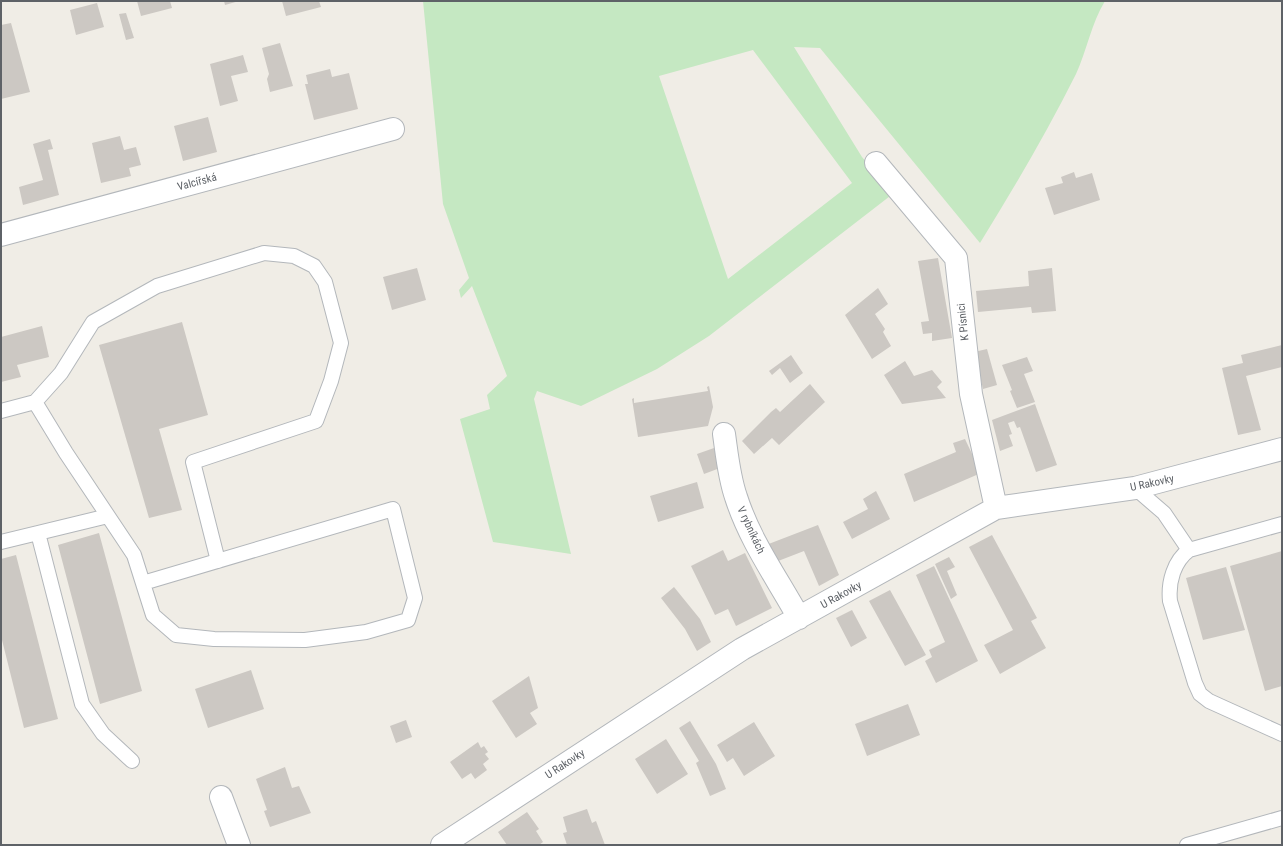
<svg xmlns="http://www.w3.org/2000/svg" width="1283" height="846" font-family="'Roboto Condensed',sans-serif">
<rect width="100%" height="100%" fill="#f0ede6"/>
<!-- green -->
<path fill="#c5e8c2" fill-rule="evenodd" d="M423,1H1105C1091,24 1087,50 1076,74C1047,132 1014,188 980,243L820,48L794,47L862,157L894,193L709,336L657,369L581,406L537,391L534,399L571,554L493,542L460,419L490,409L487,395L507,376L472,286L461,298L459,290L469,278L443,204ZM753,50L852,183L728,279L659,76Z"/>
<!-- building -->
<path fill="#ccc8c3" d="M137,1H170L172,8L141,16Z
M224,1H239L225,5Z
M282,1H319L321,7L286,16Z
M97,3L104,27L76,35L70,10Z
M126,13L134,38L126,40L119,14Z
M11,23L30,92L1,99V25Z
M280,43L293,86L270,92L267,79L269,74L262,48Z
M243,55L248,72L231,76L238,101L220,106L210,64Z
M330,69L332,77L349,73L358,109L314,120L305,84H308L306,75Z
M208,117L217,152L183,161L174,126Z
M120,136L124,150L136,147L141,165L129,168L131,176L101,183L92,143Z
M50,139L53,149L48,150L59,195L23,205L19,187L43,180L33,144Z
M1074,172L1076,178L1092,173L1100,200L1054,215L1045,188L1063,183L1061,177Z
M938,258L952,338L932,341V333L923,334L921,322L929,321L918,261Z
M417,268L426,300L392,310L383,277Z
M1052,268L1056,311L1032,313L1031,307L978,312L976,291L1029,286L1028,271Z
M878,288L888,304L875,314L885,329L883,332L891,346L872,359L845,315Z
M182,322L208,415L159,429L182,510L149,518L99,345Z
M42,326L49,357L17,365L21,377L1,382V337Z
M1282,345V367L1246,376L1261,430L1238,435L1222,368L1243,363L1241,355Z
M987,349L997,385L983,389L974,352Z
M791,355L803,373L790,383L780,368L772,375L769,371Z
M1027,357L1033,371L1024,374L1035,402L1017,408L1010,391L1012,390L1002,365Z
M905,361L914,376L932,370L942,382L937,387L946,398L902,404L884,375Z
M810,384L825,402L779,445L772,438L754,454L742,441L771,412L776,408L780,412Z
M709,386L713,407L708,426L638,437L632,399L634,398V403L708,391L707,387Z
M1035,404L1057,465L1036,472L1020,427L1017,428L1014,421L1008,423L1012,434L1009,435L1013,446L1000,451L992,420Z
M965,439L981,473L914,502L904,474L956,452L953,443Z
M714,448L720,468L704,474L697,454Z
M697,482L704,508L658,522L650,496Z
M876,491L890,519L852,539L843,522L868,509L863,499Z
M818,525L839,575L819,586L804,551L773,563L766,545Z
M99,533L142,691L100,704L58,545Z
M992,535L1037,618L1031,621L1046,648L1000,674L984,645L1013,630L969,547Z
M723,550L728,561L745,553L772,608L736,626L728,609L715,615L691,566Z
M1282,551V686L1265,691L1230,566Z
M16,555L58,719L24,728L1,636V559Z
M949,557L955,567L947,571L957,595L951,599L935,564Z
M934,566L978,661L936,683L925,661L932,657L929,650L945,642L916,575Z
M1226,567L1245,630L1203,640L1186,578Z
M674,587L700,619L711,642L697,651L685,629L661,598Z
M890,590L926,655L905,666L869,601Z
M852,610L867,638L851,647L836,618Z
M251,670L264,709L208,728L195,689Z
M529,676L538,708L530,713L537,724L516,738L492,701Z
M908,704L920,735L867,756L855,724Z
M406,720L412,737L396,743L390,726Z
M690,721L716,764L726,789L710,796L696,763L699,761L679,728Z
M754,722L775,756L744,776L733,758L727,762L717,745Z
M666,739L688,774L657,794L635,759Z
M478,742L481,748L484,746L488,752L485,754L489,759L483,764L487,770L475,779L471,773L462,779L450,762Z
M285,767L292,788L299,786L311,813L270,827L264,811L267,810L256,779Z
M587,809L592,823L596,821L605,845H567L563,833L567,832L563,817Z
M527,812L539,829L536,831L543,842L539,845H507L498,832Z"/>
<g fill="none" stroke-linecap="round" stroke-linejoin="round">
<!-- lane casing -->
<g stroke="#b3b7bb" stroke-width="16">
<path id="lane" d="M35,402L66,453L134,555L153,615L176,635L214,639L305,640L366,632L408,620L415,598L393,509L143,583
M1,411L35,402L61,373L93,322L157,286L264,253L294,256L314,266L325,282L341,343L331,381L316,421L193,462L218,561
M1135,488L1164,513L1189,550
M1282,524L1189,550C1174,561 1168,582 1170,601L1195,683L1200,694L1209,701L1282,734
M38,533L82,704L103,734L132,761
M1,542L108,516
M1187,845L1282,818"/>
</g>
<!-- street casing -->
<g stroke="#b3b7bb" stroke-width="24">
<path id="street" d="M876,163L956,258L971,394L996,508
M1,235L393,129
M724,434C727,455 729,477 736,497C750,541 777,578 799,618
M221,797L239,845
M442,845L742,649L996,508L1135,488L1282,449"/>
</g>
<!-- lane -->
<use href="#lane" stroke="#fff" stroke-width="14"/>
<!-- street -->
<use href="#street" stroke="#fff" stroke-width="22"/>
</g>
<g text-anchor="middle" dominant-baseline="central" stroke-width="3" stroke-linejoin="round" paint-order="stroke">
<!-- street labels -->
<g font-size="11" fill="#5e6267" stroke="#fff">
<text transform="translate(197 182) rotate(-15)">Valcířská</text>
<text transform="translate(963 322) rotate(-96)">K Písnici</text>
<text transform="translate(1152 483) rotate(-12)">U Rakovky</text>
<text transform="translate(751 530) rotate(65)">V rybníkách</text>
<text transform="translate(841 595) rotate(-29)">U Rakovky</text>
<text transform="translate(565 764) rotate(-33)">U Rakovky</text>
</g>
</g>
<!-- border -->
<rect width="1283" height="846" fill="none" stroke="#5e6267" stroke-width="4"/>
</svg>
